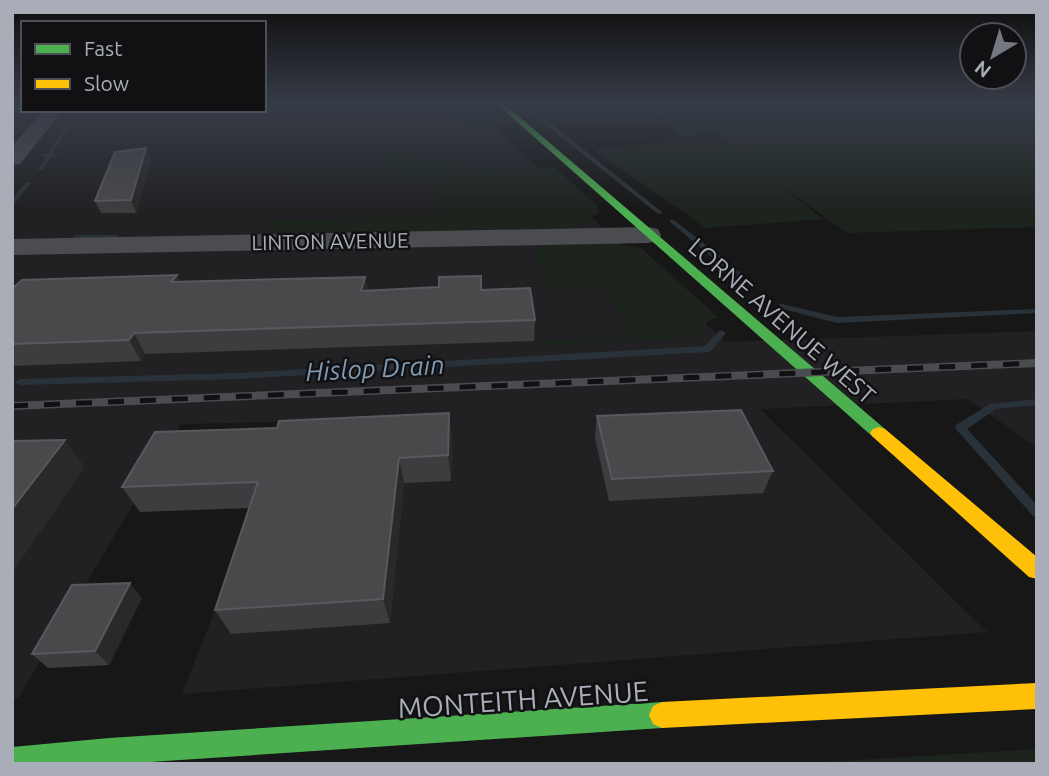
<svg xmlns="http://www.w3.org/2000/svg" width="1049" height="776" font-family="Ubuntu,sans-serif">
<rect width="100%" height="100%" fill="#171717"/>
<!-- built -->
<path fill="#212123" d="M12,103H23V110H264V103H469L725,342L1037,331V448L968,399L760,409L987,632L182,694L289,422L181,424L18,698H12Z"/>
<!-- green -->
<path fill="#1d241e" d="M446,103H484L504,122L466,128Z
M641,103H1037V227L847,233L777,183L823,219L706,228L593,150L714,136L730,148L714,134L678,138L667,119Z
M401,149L416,162L446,158L461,171L498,167L505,173L554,167L596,204L599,213L577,227L560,228L284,235L264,230L270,220L437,217L441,180L421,178L293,182L295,179L387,177L378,152Z
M599,242L641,248L719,318L708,320L702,337L539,347L538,341L630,336L607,289L566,291L543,284L536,250L540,247Z
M1037,749V764H790Z"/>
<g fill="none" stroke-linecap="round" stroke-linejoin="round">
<!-- stream -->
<path fill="#2a3239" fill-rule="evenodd" d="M525,106H529L662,212V214H658L525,108Z
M75,110H79L53,153L62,155L51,157L43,170H39L38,169L46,157L38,155L48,153Z
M26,182L31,183L15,203L12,204V199Z
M670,220H674L744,275V279H738L670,222Z
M117,235L119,236V238L76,239L73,237L76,235Z
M779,304H782L837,317L1037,309V313L837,323L779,308Z
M722,330L726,333L711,351L708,352L238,379L20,385L15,382L20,379L238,373L705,346L719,331Z
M1037,399V405L996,409L967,429L1037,505V518L1033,516L955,428L956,425L990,404Z"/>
<!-- street -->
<path fill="#4b4c50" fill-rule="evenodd" d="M44,110H63L20,164L12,165V146Z
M648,227L658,229L661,235L658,241L648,243L12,255V239Z"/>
<!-- fast -->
<path fill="#4caf50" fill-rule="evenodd" d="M496,103H503L885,429L888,433L885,437H873Z
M662,702L671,706L675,715L671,724L662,728L120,764H12V747L109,738Z"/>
<!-- slow -->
<path fill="#ffc107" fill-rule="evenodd" d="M879,427L885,429L1037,557V579L1029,577L873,437L870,433L873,429Z
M1037,683V709L662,728L653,724L649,715L653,706L662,702Z"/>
<!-- rail casing -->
<g stroke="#4b4c4f" stroke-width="8">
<path id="rail" d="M12,406L1037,363"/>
</g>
<!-- rail -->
<use href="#rail" stroke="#111113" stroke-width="5" stroke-dasharray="16" stroke-linecap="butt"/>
</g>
<!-- wall -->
<path fill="#3d3d3f" d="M151,159L136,213H101L95,201Z
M177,275L180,282L365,277L368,290H482L535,320L534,341L145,354L141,361L12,366V289Z
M449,413L452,439L451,481L404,483L390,623L231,634L215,610L249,508L140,512L122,487L277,428Z
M597,416L773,471L763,493L609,501L595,438Z
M142,598L109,665L48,668L32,654Z"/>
<!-- shaded-wall -->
<path fill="#29292a" d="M146,148L151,159L136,213L131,200Z
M177,275L185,295L171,282Z
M365,277L369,297L361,291Z
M134,333L145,354L141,361L129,340Z
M449,413L452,439L451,481L448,455Z
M65,440L85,467L12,573V509Z
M399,458L404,483L390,623L383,599Z
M130,583L142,598L109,665L95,651Z"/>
<!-- building -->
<path fill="#49494c" stroke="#58595d" stroke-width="2" d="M146,148L131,200L95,201L115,152Z
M177,275L171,282L365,277L361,291L439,287V277L481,276V290L530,288L535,320L134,333L129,340L12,344V289L22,280Z
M741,410L773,471L612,479L597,416Z
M449,413L448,455L399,458L383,599L215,610L258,482L122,487L155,432L277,428L279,421Z
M65,440L12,509V441Z
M130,583L95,651L32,654L72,585Z"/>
<!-- sky -->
<linearGradient id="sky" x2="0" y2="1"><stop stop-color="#0d0d0d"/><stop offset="0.49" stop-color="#363c47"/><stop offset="1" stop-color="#363c47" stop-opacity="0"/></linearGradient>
<rect width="1049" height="212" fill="url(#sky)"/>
<g text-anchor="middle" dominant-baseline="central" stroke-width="5" stroke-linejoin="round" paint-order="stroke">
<!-- far-street labels -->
<g font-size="21" fill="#a8adb8" stroke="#111113">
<text transform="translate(330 241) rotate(-1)">LINTON AVENUE</text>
</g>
<!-- street labels -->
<g font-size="24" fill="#a8adb8" stroke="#111113">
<text transform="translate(782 321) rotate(41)">LORNE AVENUE WEST</text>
</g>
<!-- water labels -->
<g font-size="26" font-style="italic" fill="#7f9bb3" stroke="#111113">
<text transform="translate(375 368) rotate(-3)">Hislop Drain</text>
</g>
<!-- near-street labels -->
<g font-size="28" fill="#a8adb8" stroke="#111113">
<text transform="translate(523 699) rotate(-4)">MONTEITH AVENUE</text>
</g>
</g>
<!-- border -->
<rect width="1049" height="776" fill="none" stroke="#a8adb8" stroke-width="28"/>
<!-- legend -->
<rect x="21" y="21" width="245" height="91" fill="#111113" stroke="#4d4f55" stroke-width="2"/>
<rect x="35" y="44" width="35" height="10" fill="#4caf50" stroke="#4d4f55" stroke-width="2"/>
<text x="84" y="56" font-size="21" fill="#a8adb8">Fast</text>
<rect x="35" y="79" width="35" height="10" fill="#ffc107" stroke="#4d4f55" stroke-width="2"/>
<text x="84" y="91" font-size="21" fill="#a8adb8">Slow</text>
<!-- north arrow -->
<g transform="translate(993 56) rotate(218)"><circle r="33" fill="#111113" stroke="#4d4f55" stroke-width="2"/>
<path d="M0-5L12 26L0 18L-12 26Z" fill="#757880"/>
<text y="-10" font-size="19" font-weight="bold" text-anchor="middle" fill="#a8adb8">N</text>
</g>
</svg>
